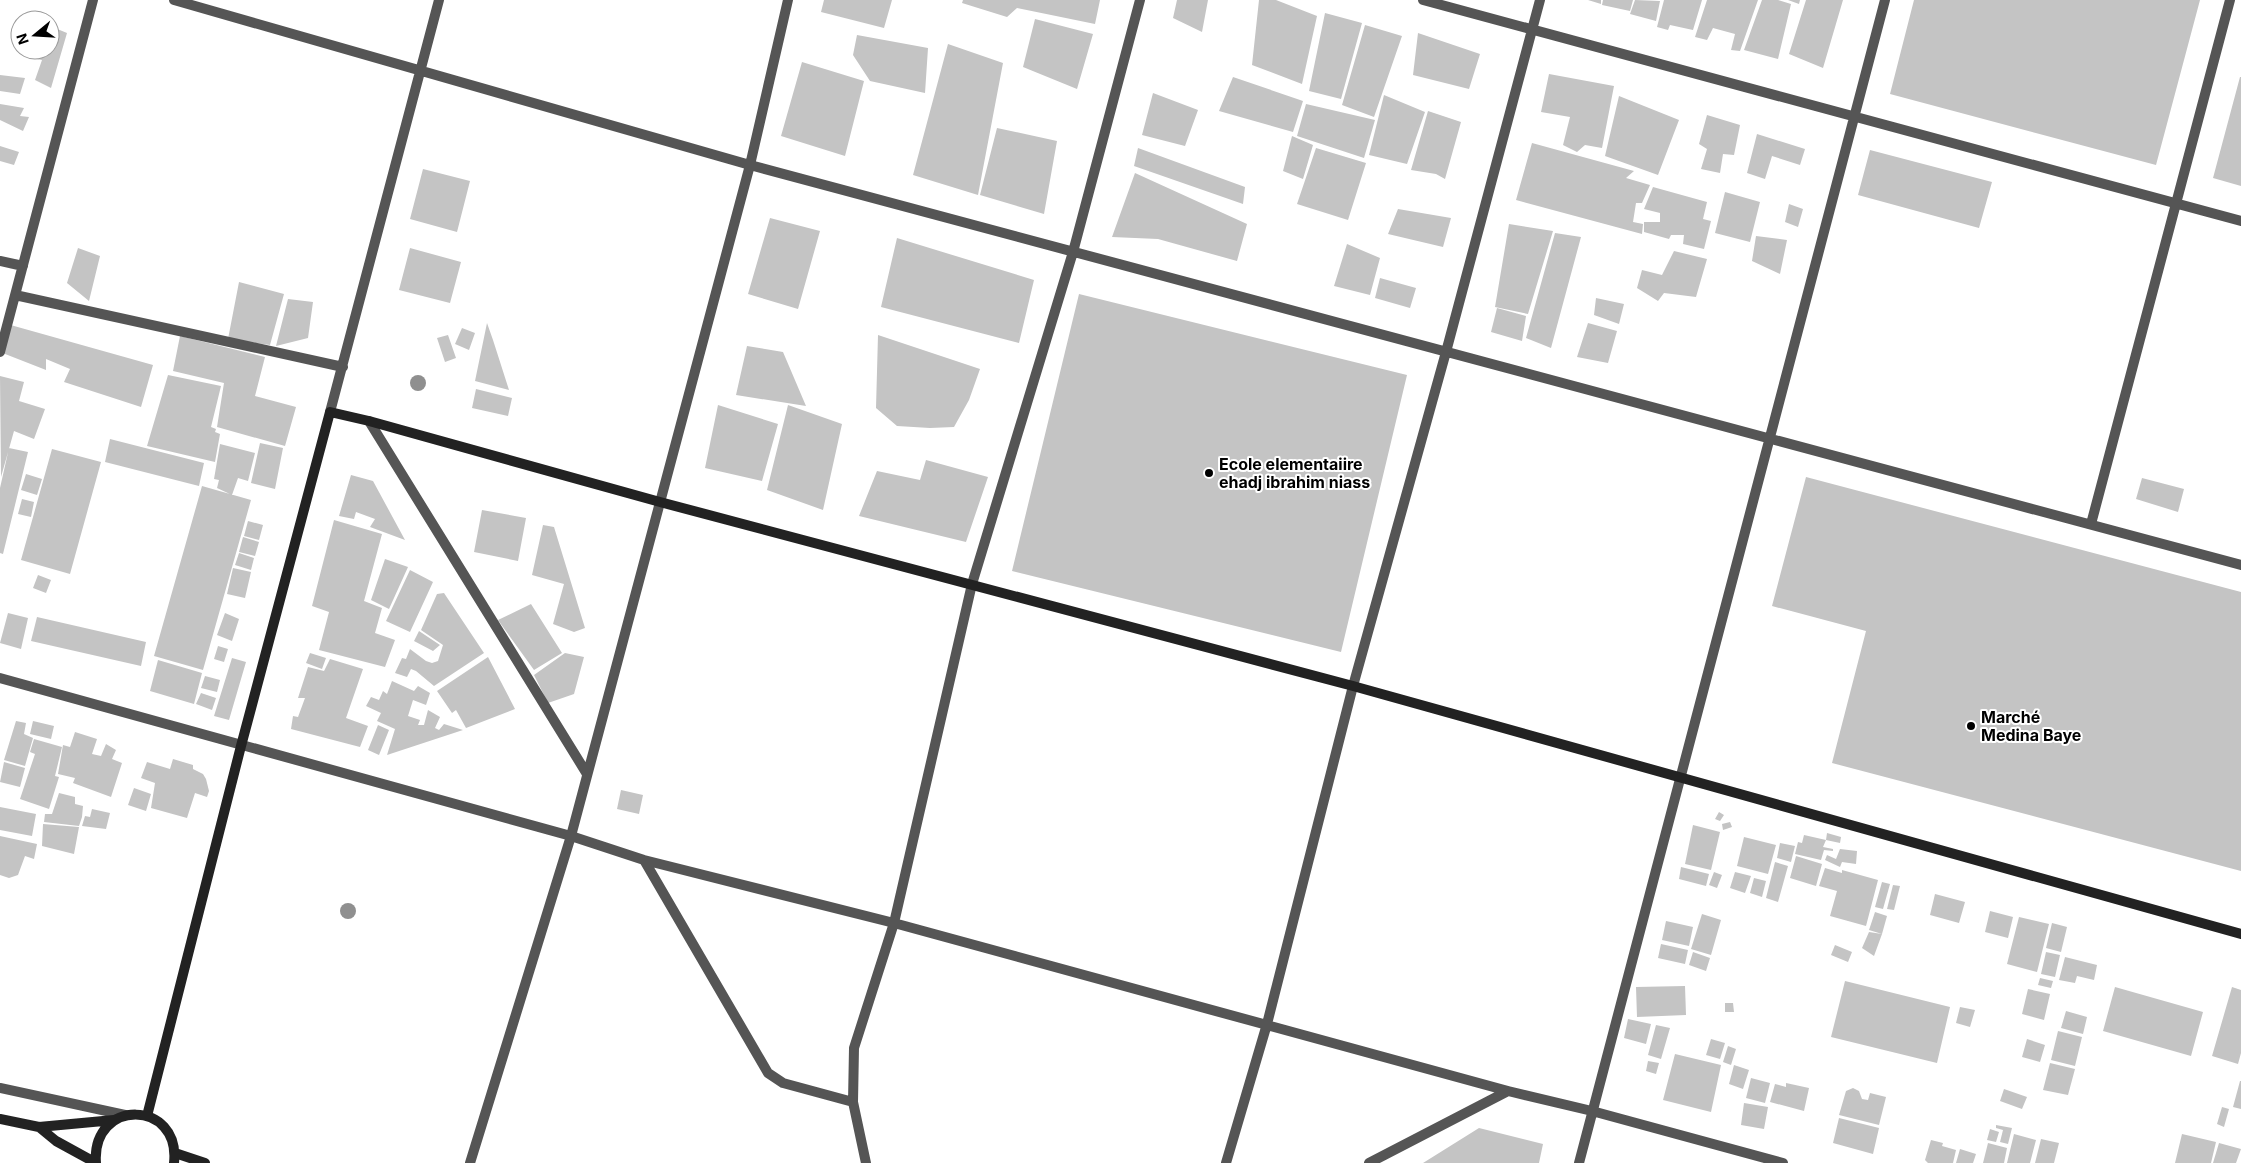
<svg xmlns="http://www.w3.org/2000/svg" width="2241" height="1163" font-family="Inter,sans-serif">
<rect width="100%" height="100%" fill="#fff"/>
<!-- building -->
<path fill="#c4c4c4" d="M824,0H892L884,28L821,12Z
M963,0H1100L1095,24L1017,8L1007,17L962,3Z
M1177,0H1208L1202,32L1173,18Z
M1259,0H1276L1317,16L1302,84L1252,65Z
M1588,0H1601V4Z
M1603,0H1633L1630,11L1602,5Z
M1635,0L1660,1L1656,21L1630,14Z
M1664,0H1702L1693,30L1670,25L1668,30L1657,27Z
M1707,0H1758L1740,51L1731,50L1735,34L1713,28L1707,40L1695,37Z
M1762,0H1778L1791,4L1778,59L1744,50Z
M1788,0H1800L1799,4Z
M1806,0H1843L1823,68L1789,54Z
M1914,0H2200L2156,165L1890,94Z
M1325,13L1362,23L1341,99L1309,91Z
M1035,19L1093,34L1077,89L1023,67Z
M1365,25L1402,36L1374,117L1342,105Z
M50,26L67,33L51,88L35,80L42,60L27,57L29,50H50Z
M1418,33L1480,54L1469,89L1413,75Z
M857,35L928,48L925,93L870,81L853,55Z
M948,44L1003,63L978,195L913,175Z
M802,62L864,81L845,156L781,136Z
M1549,74L1614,86L1602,148L1585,145L1577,152L1563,145L1570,117L1541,112Z
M0,75L25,78L20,94L0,91Z
M1233,77L1303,101L1293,132L1219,111Z
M2240,77H2241V186L2213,178Z
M1153,93L1198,110L1185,146L1142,135Z
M1384,95L1425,112L1407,164L1369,155Z
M1619,96L1679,120L1658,175L1605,156Z
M0,104L24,108L20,116L29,117L23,131L0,120Z
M1306,104L1375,120L1364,158L1297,136Z
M1428,111L1461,122L1445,179L1436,174L1411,170Z
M1707,115L1740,125L1734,155L1723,154L1720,173L1701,169L1707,149L1699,144Z
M997,128L1057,141L1044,214L980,195Z
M1757,134L1805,149L1800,165L1772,156L1765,179L1747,173Z
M1292,136L1313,145L1303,179L1283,171Z
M1532,143L1634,171L1626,178L1650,185L1642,203H1636L1633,222L1643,224L1642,234L1516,200Z
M0,146L19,152L14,165L0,161Z
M1138,148L1245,187L1243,204L1134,166Z
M1316,148L1366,163L1348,220L1297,204Z
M1870,150L1992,182L1979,228L1858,195Z
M423,169L470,181L457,232L410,219Z
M1135,173L1247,224L1237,261L1158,239L1112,237Z
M1653,187L1707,202L1703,219L1711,221L1704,249L1683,244L1684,235H1671L1669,239L1644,232V222H1660V213L1644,209Z
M1725,192L1760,202L1750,242L1715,233Z
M1789,204L1803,209L1798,227L1785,222Z
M1398,209L1451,218L1443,247L1388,234Z
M770,218L820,231L798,309L748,294Z
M1509,224L1553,231L1528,314L1495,307Z
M1555,233L1581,237L1551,348L1526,338Z
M1756,236L1787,240L1780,274L1752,261Z
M897,238L1034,280L1019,343L881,307Z
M1347,244L1380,258L1370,295L1334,286Z
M78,248L100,256L89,301L67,283Z
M410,248L461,262L450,303L399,290Z
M1674,251L1707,259L1696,297L1664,293L1658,301L1637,288L1642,270L1662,275Z
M1380,278L1416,288L1410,308L1375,298Z
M239,282L284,294L270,345L228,339Z
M1079,294L1407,375L1341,652L1012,571Z
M1596,298L1624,304L1619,324L1594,315Z
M288,299L313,302L308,338L276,346Z
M1497,308L1526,316L1522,341L1491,332Z
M487,323L493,340L509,390L475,381Z
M1588,323L1617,331L1608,363L1577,357Z
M7,324L153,365L141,407L64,382L70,369L46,359V370L0,352Z
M462,328L475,333L469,350L455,344Z
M448,335L456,358L445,362L437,338Z
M878,335L980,369L969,400L954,427L930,428L897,426L876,408Z
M180,336L265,357L255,396L296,407L285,446L217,427L224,383L173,371Z
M747,346L783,352L806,406L736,395Z
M168,375L221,386L211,427L216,429L215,432L220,434L215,462L147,446Z
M0,376L24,382L19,401L45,409L34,439L14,431L1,477Z
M476,389L512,398L508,416L472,408Z
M718,405L778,424L762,481L705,468Z
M788,405L842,424L823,510L767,490Z
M110,439L204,463L199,486L105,462Z
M260,443L283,448L275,489L251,483Z
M220,444L255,453L248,481L238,478L232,495L217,488L219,480L214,479Z
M9,448L28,452L3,554L0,553V488Z
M52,449L101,462L70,574L21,560Z
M926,460L988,477L966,542L859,516L877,471L920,480Z
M26,474L42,479L37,495L21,490Z
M351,475L373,481L405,540L370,527L375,519L356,512L354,519L339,516Z
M1806,477L2241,592V871L1832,763L1866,631L1772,606Z
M2142,478L2184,489L2178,512L2136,499Z
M202,486L251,500L203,670L154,656Z
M22,499L34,502L31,517L18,514Z
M482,510L526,518L518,561L474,552Z
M334,520L382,534L364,601L382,608L375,633L395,640L385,667L319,650L329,612L312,606Z
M248,521L263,525L259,540L244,536Z
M543,525L554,527L585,628L574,632L553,624L564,584L532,575Z
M243,537L259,542L255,556L239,552Z
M239,553L254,558L251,570L235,565Z
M385,559L408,567L389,609L371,600Z
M233,568L251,572L245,598L227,594Z
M410,570L433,582L410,632L386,621Z
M38,575L51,580L46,593L33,588Z
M444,593L484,653L434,686L416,671L411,669L407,677L395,673L402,658L406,659L410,649L426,661L432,663L438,661L443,645L421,630L437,594Z
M531,604L562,653L534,670L498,620Z
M8,613L28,618L21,649L0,643Z
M225,613L239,619L232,641L217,635Z
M37,617L146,642L141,666L31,641Z
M419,631L440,645L433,651L414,641Z
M218,646L228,649L224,662L214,659Z
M310,653L326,658L322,669L306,663Z
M565,653L584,657L574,694L548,703L534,675Z
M488,657L515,709L466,728L456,710L452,713L437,691Z
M232,658L246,662L229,720L214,716Z
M330,659L363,669L346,718L368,726L360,747L291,729L293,716L298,717L305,698H298L308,667L324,671Z
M158,660L202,673L194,704L150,691Z
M205,676L220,680L217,692L201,688Z
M392,681L414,691L418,686L430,693L426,705L413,700L408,716L420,720L418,725H424L428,710L440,717L435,728L439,730L444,724L463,730L387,755L395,729L377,721L381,713L366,706L371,697L379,700L383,691L387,694Z
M201,693L216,698L212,710L196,704Z
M16,721L26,723L24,734L33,738L25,766L4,760Z
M33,721L54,726L51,739L30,734Z
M378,725L389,730L379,755L368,750Z
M75,732L97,739L92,754L101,756L106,744L116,750L112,759L122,763L111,797L73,783L75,778L58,774L63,745L70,747Z
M34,739L62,747L55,776L59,777L49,809L20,799L35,754L30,752Z
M173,759L193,765V769L203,774L206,779L209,791L207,797L195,793L187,818L151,808L155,783L141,778L147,762L170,769Z
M4,762L25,768L20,787L0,782Z
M134,788L151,794L146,811L128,805Z
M621,790L643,795L639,814L617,809Z
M59,793L75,797V804L83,806L82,817L79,826L44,822L45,814H52Z
M0,807L36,814L32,836L0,830Z
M92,809L110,813L106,829L82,826L85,816L90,817Z
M1719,812L1724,815L1720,821L1715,819Z
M1730,822L1732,827L1723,830L1722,824Z
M43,824L79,827L74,854L42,846Z
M1693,825L1720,832L1711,870L1685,864Z
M1827,833L1841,837L1840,843L1826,840Z
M1804,835L1826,840L1823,847L1833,849V851L1824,850L1821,860L1795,854L1798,842L1802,843Z
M0,836L37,844L34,859L25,856L18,875L9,878L0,875Z
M1744,837L1776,845L1768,874L1737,866Z
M1780,843L1795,846L1791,862L1777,858Z
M1840,849L1857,851L1856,864L1842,862L1840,867L1825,860L1827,855L1836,859Z
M1796,856L1822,864L1816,886L1790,878Z
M1775,862L1788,866L1778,902L1766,898Z
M1681,867L1709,874L1706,886L1679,879Z
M1825,868L1842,873V870L1878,880L1866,926L1830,916L1837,891L1819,886Z
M1714,872L1722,875L1717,888L1709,885Z
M1735,872L1751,876L1745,893L1730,888Z
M1754,878L1766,881L1762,897L1750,893Z
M1882,882L1890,884L1883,909L1875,907Z
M1893,885L1900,886L1894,910L1887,909Z
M1935,894L1965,902L1959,923L1930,915Z
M1990,911L2013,917L2008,938L1985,932Z
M1875,912L1887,916L1882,934L1869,930Z
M1702,914L1721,920L1711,955L1691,949Z
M2019,917L2049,924L2037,972L2007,964Z
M1666,921L1693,927L1689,946L1662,940Z
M2052,923L2067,927L2061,952L2046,948Z
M1869,932L1882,934L1874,956L1862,948Z
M1661,944L1688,950L1685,964L1658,958Z
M1835,945L1852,952L1848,962L1831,955Z
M1693,952L1710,958L1706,971L1689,965Z
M2046,952L2060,955L2055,977L2041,974Z
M2065,957L2097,965L2094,980L2077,976L2075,983L2059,980Z
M2040,978L2053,981L2051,988L2038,985Z
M1845,981L1950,1007L1937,1063L1831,1037Z
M1685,986L1686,1015L1637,1017L1636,987Z
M2115,987L2203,1012L2191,1056L2103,1031Z
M2232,987L2241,990V1053L2238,1064L2212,1056Z
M2028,989L2050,994L2044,1020L2022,1014Z
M1725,1003H1733L1734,1012H1725Z
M1960,1007L1975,1010L1970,1027L1956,1023Z
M2066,1011L2087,1017L2083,1034L2061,1028Z
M1628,1019L1651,1024L1646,1044L1624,1038Z
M1656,1025L1670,1028L1661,1059L1648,1055Z
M2058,1031L2082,1037L2075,1066L2051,1060Z
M1711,1039L1725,1043L1720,1059L1706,1055Z
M2027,1039L2045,1045L2040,1062L2022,1057Z
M1728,1046L1736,1049L1731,1065L1723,1062Z
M1675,1054L1721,1065L1711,1112L1663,1100Z
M1648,1061L1659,1063L1656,1074L1646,1071Z
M2050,1063L2075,1069L2068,1095L2043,1090Z
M1734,1065L1749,1070L1743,1089L1729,1084Z
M1751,1078L1770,1083L1765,1103L1746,1098Z
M2240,1081H2241V1109L2233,1107Z
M1786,1083L1809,1088L1804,1111L1770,1102L1775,1084L1786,1087Z
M1853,1088L1859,1091L1862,1099L1868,1100L1870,1093L1886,1097L1879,1125L1839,1115L1846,1091Z
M2004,1089L2027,1097L2022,1109L2000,1101Z
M1744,1103L1768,1107L1764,1129L1741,1125Z
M2222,1107L2229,1109L2224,1127L2217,1124Z
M1839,1118L1879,1128L1873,1154L1833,1143Z
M1996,1125L2012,1128L2008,1144L2000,1142L2003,1130L1996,1128Z
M1479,1128L1543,1144L1539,1163H1423Z
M1990,1129L1999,1132L1996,1142L1987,1140Z
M2014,1134L2036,1140L2030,1163H2007Z
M2182,1134L2216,1142L2211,1163H2175Z
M2041,1139L2059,1143L2054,1163H2035Z
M1931,1140L1943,1143L1942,1146L1956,1150L1953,1163H1928L1925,1160Z
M1988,1143L2007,1148L2004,1163H1983Z
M2219,1143L2241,1149L2236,1163H2213Z
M1960,1149L1976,1154L1973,1163H1956Z"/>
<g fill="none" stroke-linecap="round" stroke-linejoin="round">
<!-- street -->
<path stroke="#555" stroke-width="10" d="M174,0L750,165L2241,565
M1423,0L2241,221
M0,261L23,266
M15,295L343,367
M0,352L93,0
M330,412L439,0
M369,421L587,774
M2091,524L2230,0
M0,678L571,836L644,860L894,923L1508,1091L1592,1111L1783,1163
M644,860L768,1073L783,1083L853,1102
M0,1088L125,1115
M470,1163L571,836L750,165L788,0
M866,1163L853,1102L854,1048L894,923L972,584L1073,252L1140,0
M1226,1163L1267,1024L1353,686L1446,352L1540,0
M1369,1163L1508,1091
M1579,1163L1885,0"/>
<!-- secondary -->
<path stroke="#222" stroke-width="10" d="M147,1116L241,746L330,412L369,421L660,502L1353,686L2241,934
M0,1119L39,1127L114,1120
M39,1127L56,1141L96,1163
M175,1153L205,1163
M96,1163C91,1098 181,1099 174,1163"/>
</g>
<!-- trees -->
<g fill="#8f8f8f">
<circle cx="418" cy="383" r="8"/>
<circle cx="348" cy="911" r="8"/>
</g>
<!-- markers -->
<g fill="#000" stroke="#fff" stroke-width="2">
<circle cx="1209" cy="473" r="5"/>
<circle cx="1971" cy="726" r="5"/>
</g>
<g text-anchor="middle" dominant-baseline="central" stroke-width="4" stroke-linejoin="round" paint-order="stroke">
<!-- poi labels -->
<g font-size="16" font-weight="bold" fill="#000" stroke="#fff" text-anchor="start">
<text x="1219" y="464">Ecole elementaiire<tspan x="1219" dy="18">ehadj ibrahim niass</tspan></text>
<text x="1981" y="717">Marché<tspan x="1981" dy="18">Medina Baye</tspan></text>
</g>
</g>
<!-- north arrow -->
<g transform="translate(35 35) rotate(252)"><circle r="24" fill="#ffffff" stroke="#999999"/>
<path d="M0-4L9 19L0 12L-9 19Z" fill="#000000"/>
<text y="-8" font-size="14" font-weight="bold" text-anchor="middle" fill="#000000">N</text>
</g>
</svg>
